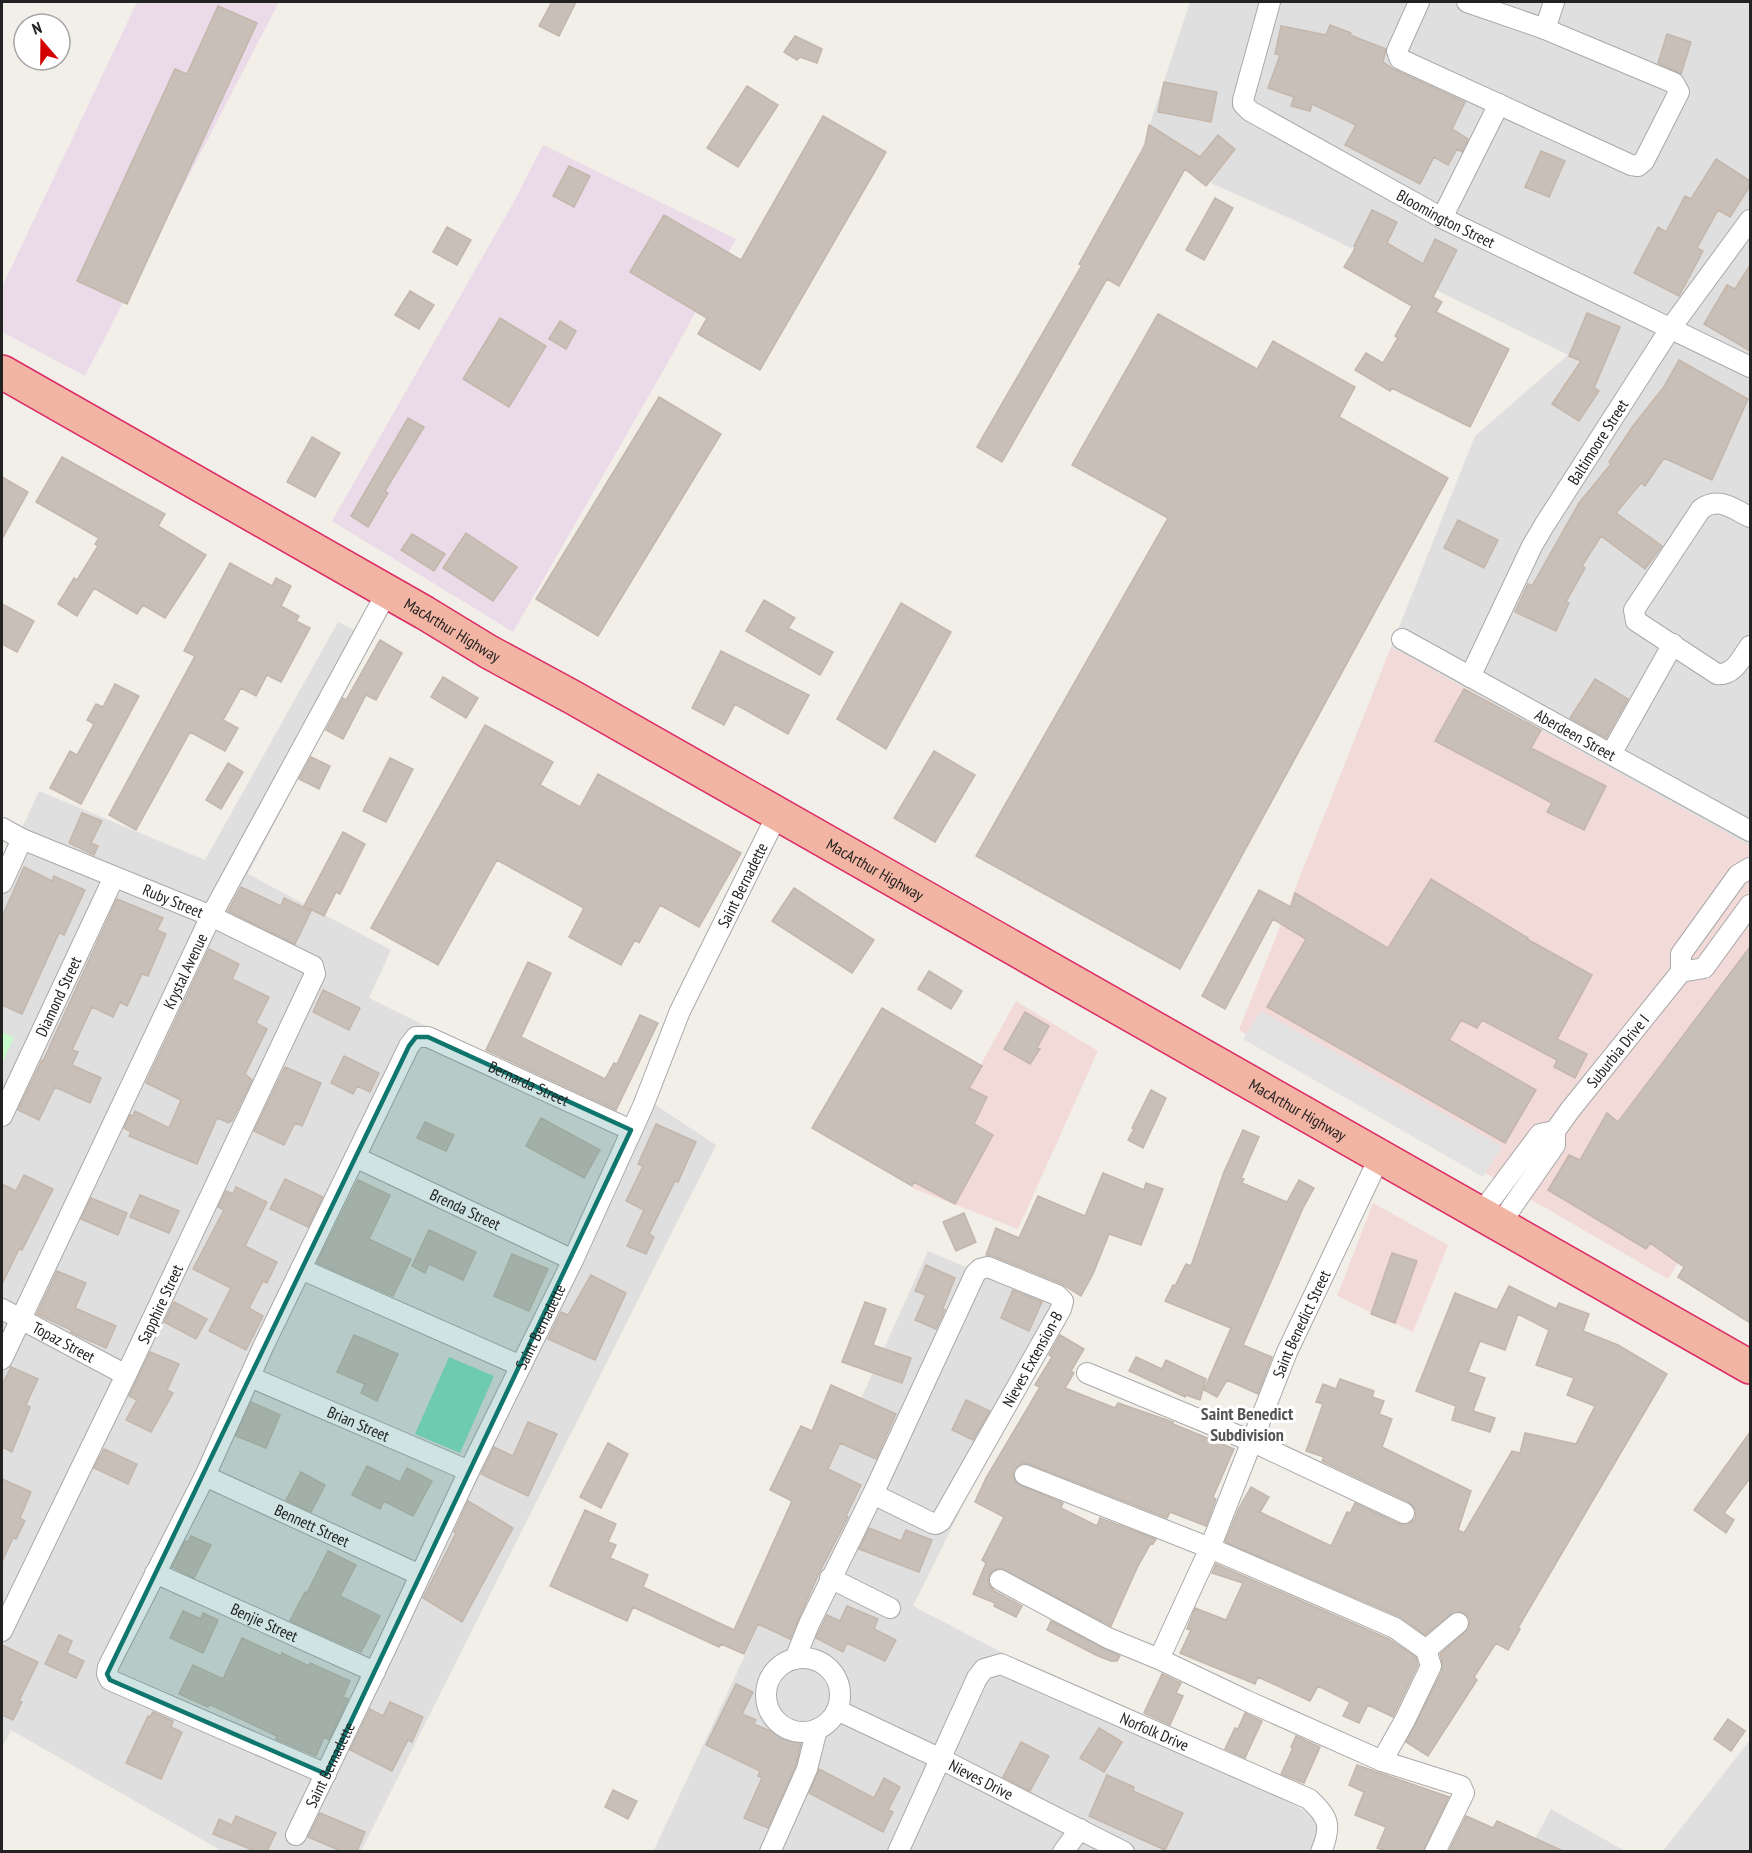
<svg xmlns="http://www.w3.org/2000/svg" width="1752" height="1853" font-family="'PT Sans Narrow',sans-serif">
<rect width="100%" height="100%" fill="#f2efe9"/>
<!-- residential -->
<path fill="#e0dfdf" d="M1190,2H1750V846L1391,647L1475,436L1568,355L1296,221L1215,185L1142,148Z
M338,622L371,638L248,874L391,950L369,998L628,1126L648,1100L716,1145L361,1851H222L11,1730L2,1748V872L39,791L205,860Z
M928,1251L1061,1307L913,1606L1334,1826L1326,1852H653L741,1664Z
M1750,1740V1851H1663Z
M1551,1809L1625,1851L1528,1852Z"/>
<!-- commercial -->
<path fill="#f2dad9" d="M1391,647L1750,846V1149L1668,1279L1239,1030Z
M1016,1001L1098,1051L1018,1229L912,1188Z
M1373,1203L1448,1245L1413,1332L1337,1296Z"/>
<!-- industrial -->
<path fill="#ebdbe8" d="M137,2H279L85,376L2,332V287Z
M543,145L736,239L662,373L513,632L332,521L511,207Z"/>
<!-- park -->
<path fill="#c8facc" d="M2,1032L14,1038L2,1064Z"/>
<!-- pitch -->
<path fill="#88e0be" d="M449,1357L494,1376L460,1453L415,1434Z"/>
<!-- parking -->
<path fill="#e2e2e2" d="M1261,1011L1502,1146L1483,1177L1243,1039Z"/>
<!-- building -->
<path fill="#c7bfb8" stroke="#c4b6ab" stroke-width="1.5" d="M552,2H576L559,36L539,26Z
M218,6L257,23L127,304L77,281L175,69L187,74Z
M1330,25L1351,33L1350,35L1386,49L1383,62L1395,70L1465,102L1452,129L1468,139L1462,152L1457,149L1448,165L1434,157L1420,184L1345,145L1356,125L1312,104L1310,111L1291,106L1294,97L1268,88L1280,55L1275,54L1281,26L1326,35Z
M1667,34L1691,42L1681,74L1658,63Z
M795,36L822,49L817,63L800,57L797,60L784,52Z
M1164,82L1217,92L1211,122L1158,112Z
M747,86L778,105L738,167L707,148Z
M823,116L886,152L760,370L698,334L707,318L630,272L664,215L741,260Z
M1149,125L1200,157L1218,135L1235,149L1206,186L1185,169L1119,286L1107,279L1002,462L977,447L1082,265L1079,264L1145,145Z
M1541,151L1565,161L1549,197L1525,187Z
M1716,159L1750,181V186L1730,217L1718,210L1697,248L1703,251L1679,296L1634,273L1658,227L1666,232L1685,196L1691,199Z
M569,166L590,176L574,207L553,196Z
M1215,198L1233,208L1204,260L1186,250Z
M1372,210L1397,222L1387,243L1423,264L1435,239L1457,250L1433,297L1442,302L1436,312L1509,349L1470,427L1392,388L1390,391L1355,370L1366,353L1383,363L1398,338L1395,336L1412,306L1344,267L1356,247L1354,246Z
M447,227L471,240L457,265L433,252Z
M1750,265V351L1704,324L1727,285L1735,289Z
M410,291L434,305L419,329L395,315Z
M1587,313L1620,327L1594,388L1599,391L1579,421L1552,404L1581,361L1569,356Z
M1158,314L1257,369L1273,341L1355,387L1339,417L1448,478L1180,969L976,856L1168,518L1072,465Z
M500,318L546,346L509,407L463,379Z
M560,321L576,331L566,349L549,339Z
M1679,360L1748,399L1712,480L1664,458L1645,486L1641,483L1616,513L1662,546L1645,569L1601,536L1582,566L1585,568L1566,602L1569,603L1556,631L1515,612L1528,584L1532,586L1579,503L1611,464L1609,462L1633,426L1663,388Z
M659,397L721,434L598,636L536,599Z
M408,418L424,427L385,491L388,493L368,527L351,516Z
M312,437L340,453L315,497L287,482Z
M62,457L165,514L158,526L206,555L165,618L143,605L137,614L94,588L77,616L58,604L74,578L77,580L98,546L95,544L99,538L36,502Z
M2,477L28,492L2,539Z
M1458,520L1498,540L1484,568L1444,548Z
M466,533L517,567L493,601L443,568Z
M412,534L445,554L434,571L401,550Z
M230,563L272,586L276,578L291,586L281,606L299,616L296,621L310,628L281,682L267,675L256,696L241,688L223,720L238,728L225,751L190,732L136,830L109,815L195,656L184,651Z
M764,600L795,618L788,628L833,652L820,675L746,631Z
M901,603L951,632L886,749L837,719Z
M2,604L34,621L17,652L2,644Z
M380,640L402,653L376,700L366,695L343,739L326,730L343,698L346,700Z
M721,651L809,695L788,734L735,704L724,725L692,708Z
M443,677L478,698L466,718L431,697Z
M1595,679L1628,699L1606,738L1570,718Z
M115,684L139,696L81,804L50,788L70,751L77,755L94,724L87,720L96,704L103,707Z
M1464,689L1541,730L1531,748L1606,786L1584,830L1547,812L1552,803L1435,741Z
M485,725L553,762L540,785L580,807L598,774L741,853L699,927L660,905L639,943L635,940L621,965L569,937L584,908L497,860L438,965L371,928Z
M934,751L975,775L935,842L894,818Z
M311,757L330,766L319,789L299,779Z
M390,758L413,769L386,822L363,811Z
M228,763L243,772L221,809L206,800Z
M82,813L102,821L91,843L98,846L94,855L69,843Z
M343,832L365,844L340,894L336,892L324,916L304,906Z
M24,867L52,881L54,876L85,890L64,935L59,933L22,1014L2,1005V917Z
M1431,879L1528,938L1527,939L1592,975L1557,1039L1587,1054L1575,1078L1554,1067L1557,1060L1482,1020L1477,1028L1461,1020L1449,1040L1536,1090L1505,1143L1267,1007L1306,939L1273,919L1225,1009L1202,996L1259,890L1291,907L1295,893L1388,948Z
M241,887L281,906L284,898L311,911L295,944L228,911Z
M794,888L874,940L852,973L772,921Z
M117,899L163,918L157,930L166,934L148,976L142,974L127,1006L120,1002L113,1017L92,1007L72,1050L78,1052L72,1065L101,1078L90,1103L55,1087L39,1120L18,1110L42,1060L43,1061Z
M1750,947V1323L1678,1277L1684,1267L1650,1243L1646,1249L1548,1190L1569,1155L1580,1160L1607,1113L1618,1122Z
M209,949L239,964L232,979L269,997L256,1023L267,1029L245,1074L252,1080L232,1121L230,1120L229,1123L217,1118L197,1164L129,1136L131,1132L124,1128L130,1115L133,1116L135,1111L169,1128L181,1100L146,1083Z
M528,962L551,973L521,1037L605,1079L614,1063L617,1064L640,1015L658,1023L616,1110L486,1050Z
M929,971L962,991L951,1009L918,989Z
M323,990L360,1008L349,1030L313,1012Z
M882,1008L982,1066L969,1088L987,1097L974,1124L993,1135L955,1204L914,1182L912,1186L812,1128Z
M1025,1012L1049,1026L1037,1048L1040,1049L1030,1064L1004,1049Z
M344,1056L379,1073L370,1092L357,1086L353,1094L331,1083Z
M285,1067L321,1083L302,1126L295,1123L284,1145L254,1131Z
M1151,1090L1166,1098L1143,1148L1128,1140L1134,1129L1132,1128Z
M541,1118L600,1150L584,1178L526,1146Z
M425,1122L454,1135L446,1151L417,1138Z
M656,1124L696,1142L678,1182L675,1181L649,1234L654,1237L646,1254L627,1246L644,1210L626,1201L643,1166L638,1164Z
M1243,1130L1259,1137L1241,1178L1244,1179L1242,1183L1287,1202L1299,1180L1314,1188L1303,1208L1243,1345L1272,1357L1258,1394L1227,1380L1217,1397L1204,1390L1231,1328L1165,1301L1173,1285L1175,1286L1186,1264L1191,1266L1224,1172Z
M1103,1173L1144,1190L1146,1183L1163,1189L1141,1245L1109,1234L1093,1274L1081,1296L1062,1284L993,1256L986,1255L996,1228L1019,1238L1038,1196L1085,1216Z
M24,1175L53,1189L22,1250L19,1249L2,1284V1184L16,1191Z
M285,1179L323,1197L308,1227L270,1209Z
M358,1180L390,1195L369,1239L411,1259L393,1296L317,1263Z
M236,1187L267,1202L245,1246L277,1262L267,1283L263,1281L249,1308L263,1316L246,1350L209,1331L231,1288L193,1269L224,1210L218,1207L226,1191L233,1194Z
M140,1195L179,1211L169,1233L130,1217Z
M91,1198L127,1213L118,1235L81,1219Z
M964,1213L976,1242L956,1251L943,1222Z
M429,1230L476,1252L463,1280L429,1264L425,1273L412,1266Z
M1392,1253L1417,1261L1395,1323L1371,1314Z
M512,1254L548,1269L529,1311L494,1296Z
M926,1265L955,1278L943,1308L945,1310L936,1329L915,1320L926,1295L915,1291Z
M57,1271L86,1283L75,1308L116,1326L106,1348L77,1335L71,1332V1330L37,1314Z
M591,1275L626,1293L595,1360L548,1339L561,1312L568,1315Z
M1509,1286L1556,1309L1559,1303L1589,1314L1583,1331L1618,1345L1667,1374L1518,1628L1520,1629L1508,1650L1496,1643L1474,1677L1477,1680L1428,1756L1406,1742L1442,1671V1662L1440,1654L1469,1628L1470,1620L1467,1615L1461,1612L1451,1614L1425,1635L1400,1617L1225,1542L1239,1508L1251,1487L1269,1497L1260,1512L1331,1546L1347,1512L1350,1513L1355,1503L1399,1524L1410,1523L1415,1519L1416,1511L1409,1502L1322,1461L1324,1457L1306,1451L1323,1404L1316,1402L1323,1384L1336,1389L1340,1379L1374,1391L1372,1397L1384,1401L1379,1414L1392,1419L1382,1447L1471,1491L1458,1530L1464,1533L1512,1451L1520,1453L1525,1433L1576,1444L1595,1406L1567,1395L1574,1378L1536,1365L1549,1330L1518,1314L1505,1350L1480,1341L1468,1372L1485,1378L1473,1411L1495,1418L1490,1432L1452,1420L1456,1406L1416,1391L1455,1293L1497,1310Z
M1013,1290L1042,1302L1029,1331L1001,1318Z
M174,1302L207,1319L196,1339L164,1322Z
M865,1302L886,1309L873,1345L911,1358L902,1383L842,1362Z
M354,1335L398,1354L377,1401L361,1393L365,1384L337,1372Z
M1060,1335L1084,1349L1071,1371L1074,1373L1065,1388L1115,1408L1118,1403L1173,1422V1424L1234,1449L1213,1497L1216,1499L1206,1526L1170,1512L1167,1518L1029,1464L1023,1463L1014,1470L1013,1476L1016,1483L1063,1503L1061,1508L1097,1526L1100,1518L1156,1539L1153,1544L1151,1543L1137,1568L1111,1626L1000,1568L994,1570L990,1574L988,1580L990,1586L994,1591L1022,1606L1016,1617L994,1606L995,1603L973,1594L986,1563L982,1560L1004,1517L975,1502L986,1478L1040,1387L1035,1385L1052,1357L1049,1355Z
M150,1352L179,1364L167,1390L173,1393L151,1432L126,1420L137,1400L129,1396Z
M1136,1357L1162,1369L1166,1360L1206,1379L1200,1400L1186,1395L1185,1397L1129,1371Z
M11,1367L38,1379L26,1405L30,1407L12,1452L2,1447V1385Z
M831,1385L896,1414L876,1459L840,1443L828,1469L861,1485L846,1516L848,1517L819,1573L790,1639L758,1624L744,1654L721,1644L719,1647L633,1607L627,1621L550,1586L585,1510L616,1524L608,1542L616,1545L610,1558L648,1575L643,1587L734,1630L792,1501L770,1490L801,1426L812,1431Z
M966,1400L990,1411L973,1440L952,1430Z
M251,1402L280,1415L266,1448L236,1436Z
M528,1422L557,1434L528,1496L481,1474L494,1447L513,1456Z
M1750,1432V1478L1724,1513L1734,1520L1726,1533L1694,1510Z
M608,1443L628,1454L601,1508L580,1497Z
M104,1449L137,1464L128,1484L94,1468Z
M367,1466L400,1482L407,1468L432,1481L413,1516L384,1501L380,1509L352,1495Z
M301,1472L325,1485L311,1512L286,1500Z
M2,1479L31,1492L20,1518L25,1521L16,1539L13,1538L2,1562Z
M468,1501L513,1528L462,1622L423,1598L456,1533L454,1532Z
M869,1528L901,1541L906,1530L932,1540L919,1572L859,1549Z
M191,1536L211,1545L194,1578L172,1567L185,1541L188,1542Z
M328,1551L356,1565L340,1596L380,1616L361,1652L290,1621L305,1592L307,1593Z
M1216,1564L1389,1639L1416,1657L1418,1665L1393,1717L1368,1705L1359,1723L1343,1716L1350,1702L1318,1686L1310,1701L1258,1677L1255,1684L1180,1653L1191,1630L1187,1629L1195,1608L1226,1620L1243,1583L1212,1573Z
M847,1606L878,1619L874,1629L896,1640L885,1661L847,1643L843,1652L816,1638L827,1615L840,1621Z
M183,1611L201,1619L203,1613L218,1620L203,1653L170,1638Z
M1051,1621L1120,1656L1117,1661H1111L1098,1656L1047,1630Z
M59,1635L72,1641L67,1653L84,1661L76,1678L45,1664Z
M242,1638L281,1656L282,1653L309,1666L310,1663L350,1681L343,1697L348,1699L329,1740L324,1737L316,1756L276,1739L277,1736L209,1704L208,1707L179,1694L193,1665L223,1679Z
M2,1645L38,1662L19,1701L22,1702L13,1720L2,1715Z
M1162,1674L1181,1683L1176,1693L1183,1696L1170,1725L1144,1713Z
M736,1684L753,1692L742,1714L756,1720L754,1724L801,1744L796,1765L768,1828L744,1818L762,1778L758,1776L760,1771L706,1745Z
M390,1702L423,1717L412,1742L408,1740L392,1771L350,1750L370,1709L383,1716Z
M153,1712L173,1721L171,1727L182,1732L161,1779L126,1763L148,1716L150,1717Z
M1245,1713L1262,1721L1245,1758L1225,1749L1235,1728L1238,1729Z
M1728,1719L1745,1731L1731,1751L1714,1739Z
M1099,1728L1122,1742L1104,1772L1080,1758Z
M1296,1736L1320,1747L1304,1783L1281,1774L1293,1748L1291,1747Z
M1021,1742L1049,1756L1030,1791L1003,1777Z
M1357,1765L1449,1797L1423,1851H1386L1377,1848L1386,1827L1355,1815L1364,1792L1349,1785Z
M819,1769L874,1798L884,1778L900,1787L888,1810L893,1812L883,1832L809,1793Z
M1107,1775L1134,1787L1133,1791L1183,1813L1165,1850L1089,1816Z
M613,1790L637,1801L628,1819L605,1807Z
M320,1813L365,1832L357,1851H341L308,1837Z
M236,1816L276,1833L267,1851H255L213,1834L219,1819L232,1825Z
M1466,1816L1493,1828L1497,1821L1563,1851H1449Z"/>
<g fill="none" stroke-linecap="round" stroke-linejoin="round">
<!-- minor casing -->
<g stroke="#a9a9a9" stroke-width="22">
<g id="minor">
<path id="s1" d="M1270,2L1243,100V104L1250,111L1442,218L1750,367"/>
<path d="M1419,2L1397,51L1400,59L1631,165L1638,166L1644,161L1679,92L1674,83L1545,29L1467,2"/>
<path d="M1545,29L1554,2"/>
<path d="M1442,218L1499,104"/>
<path d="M1750,517C1733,509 1719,496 1701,509L1634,610L1636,621L1717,674C1734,676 1741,658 1750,646"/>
<path id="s2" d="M1402,639L1750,831"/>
<path id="s3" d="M1470,677L1532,546L1545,524L1670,329L1750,220"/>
<path d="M1611,754L1673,644"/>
<path id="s4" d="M2,828L22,839L211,916L313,966L315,974L126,1375L2,1631"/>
<path d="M2,883L22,839"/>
<path d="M1681,972V954L1738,875L1750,868"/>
<path id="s5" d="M2,1116L114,877"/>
<path id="s6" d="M355,1157L573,1260"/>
<path d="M1481,1213L1540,1134L1555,1131"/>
<path id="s7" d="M1500,1224L1555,1145V1131L1570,1110L1681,972L1704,968L1750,905"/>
<path d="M301,1269L521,1366"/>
<path id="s8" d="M2,1309L126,1375"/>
<path id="s9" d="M2,1359L211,916L387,592"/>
<path d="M1087,1373L1251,1441L1404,1513"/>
<path id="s10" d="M250,1377L469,1471"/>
<path d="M1025,1475L1210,1548L1395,1628L1426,1650L1431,1666L1405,1720L1382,1761"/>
<path id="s11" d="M205,1476L420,1575"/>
<path id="s12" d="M155,1573L375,1672"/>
<path d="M830,1578L890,1608"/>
<path d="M1000,1580L1108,1638L1159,1659L1245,1700L1382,1761L1461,1786L1464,1793L1435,1852"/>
<path d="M1426,1650L1458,1623"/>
<circle cx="803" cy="1695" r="37"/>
<path d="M795,1659L809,1624L873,1494L975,1274L980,1269L988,1267L1057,1295L1063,1301L1061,1309L941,1521L936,1524L932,1523L873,1494"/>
<path id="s13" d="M1159,1659L1210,1548L1287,1352L1380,1156"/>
<path id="s14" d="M837,1710L941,1759L1124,1852"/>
<path id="s15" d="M326,1774L110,1680L107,1674L108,1667L205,1476L263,1347L409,1046L416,1037H428L631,1130"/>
<path id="s16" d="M296,1835L387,1646L469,1471L573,1260L643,1106L680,1011L778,813"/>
<path d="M770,1852L807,1769L817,1729"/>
<path id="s17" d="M898,1852L977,1678L984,1669L1001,1664L1309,1799C1329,1817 1332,1826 1321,1852"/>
<path d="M1063,1852L1080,1829"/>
</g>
</g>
<!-- trunk casing -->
<g stroke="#dc2a67" stroke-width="36">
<g id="trunk">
<path id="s18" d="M2,372L425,613L489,652L574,698L1750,1367"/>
</g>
</g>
<!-- minor -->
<use href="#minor" stroke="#fff" stroke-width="20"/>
<!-- trunk -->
<use href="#trunk" stroke="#f2b4a3" stroke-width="33"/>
</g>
<!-- marked area -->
<path fill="#0f766e" fill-opacity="0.2" stroke="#0f766e" stroke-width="4.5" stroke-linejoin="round" d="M416,1037H428L631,1130L326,1774L110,1680L107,1674L409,1046Z"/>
<g text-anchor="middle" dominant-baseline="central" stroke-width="6" stroke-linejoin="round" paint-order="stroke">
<!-- street labels -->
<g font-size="16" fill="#222" stroke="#fff">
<text stroke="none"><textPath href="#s1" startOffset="339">Bloomington Street</textPath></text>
<text stroke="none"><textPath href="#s3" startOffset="268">Baltimoore Street</textPath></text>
<text stroke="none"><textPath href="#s18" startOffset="519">MacArthur Highway</textPath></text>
<text stroke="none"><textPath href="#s2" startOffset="198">Aberdeen Street</textPath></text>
<text stroke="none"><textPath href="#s18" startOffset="1005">MacArthur Highway</textPath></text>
<text stroke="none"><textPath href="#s16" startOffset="1050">Saint Bernadette</textPath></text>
<text stroke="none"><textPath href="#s4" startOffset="186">Ruby Street</textPath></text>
<text stroke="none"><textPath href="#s9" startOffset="429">Krystal Avenue</textPath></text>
<text stroke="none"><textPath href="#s5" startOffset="132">Diamond Street</textPath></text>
<text stroke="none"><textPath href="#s7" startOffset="212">Suburbia Drive I</textPath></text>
<text stroke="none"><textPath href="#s15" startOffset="1074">Bernarda Street</textPath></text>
<text stroke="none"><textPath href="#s18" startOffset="1491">MacArthur Highway</textPath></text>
<text stroke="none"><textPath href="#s6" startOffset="122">Brenda Street</textPath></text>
<text transform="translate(160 1304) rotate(-65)">Sapphire Street</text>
<text stroke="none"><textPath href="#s13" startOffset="364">Saint Benedict Street</textPath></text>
<text stroke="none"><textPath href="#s16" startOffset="564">Saint Bernadette</textPath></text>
<text stroke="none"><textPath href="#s8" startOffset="70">Topaz Street</textPath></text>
<text transform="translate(1032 1359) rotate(-61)">Nieves Extension-B</text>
<text stroke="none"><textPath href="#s10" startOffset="118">Brian Street</textPath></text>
<text stroke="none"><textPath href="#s11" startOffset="118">Bennett Street</textPath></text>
<text stroke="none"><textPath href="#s12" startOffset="120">Benjie Street</textPath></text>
<text stroke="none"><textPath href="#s17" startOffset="388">Norfolk Drive</textPath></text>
<text stroke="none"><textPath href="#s16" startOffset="78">Saint Bernadette</textPath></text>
<text stroke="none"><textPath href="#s14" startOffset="160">Nieves Drive</textPath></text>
</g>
<!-- neighbourhood labels -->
<g font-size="18" font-weight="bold" fill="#555" stroke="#fff">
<text x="1247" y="1413">Saint Benedict<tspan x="1247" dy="21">Subdivision</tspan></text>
</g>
</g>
<!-- border -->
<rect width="1752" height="1853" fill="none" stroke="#222222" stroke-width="6"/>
<!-- north arrow -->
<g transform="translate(42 42) rotate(340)"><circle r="28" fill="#ffffff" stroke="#a7a7a7" stroke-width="1.5"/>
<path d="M0-4.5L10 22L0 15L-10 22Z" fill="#d40000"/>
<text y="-9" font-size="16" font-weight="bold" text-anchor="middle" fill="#222222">N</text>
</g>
</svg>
